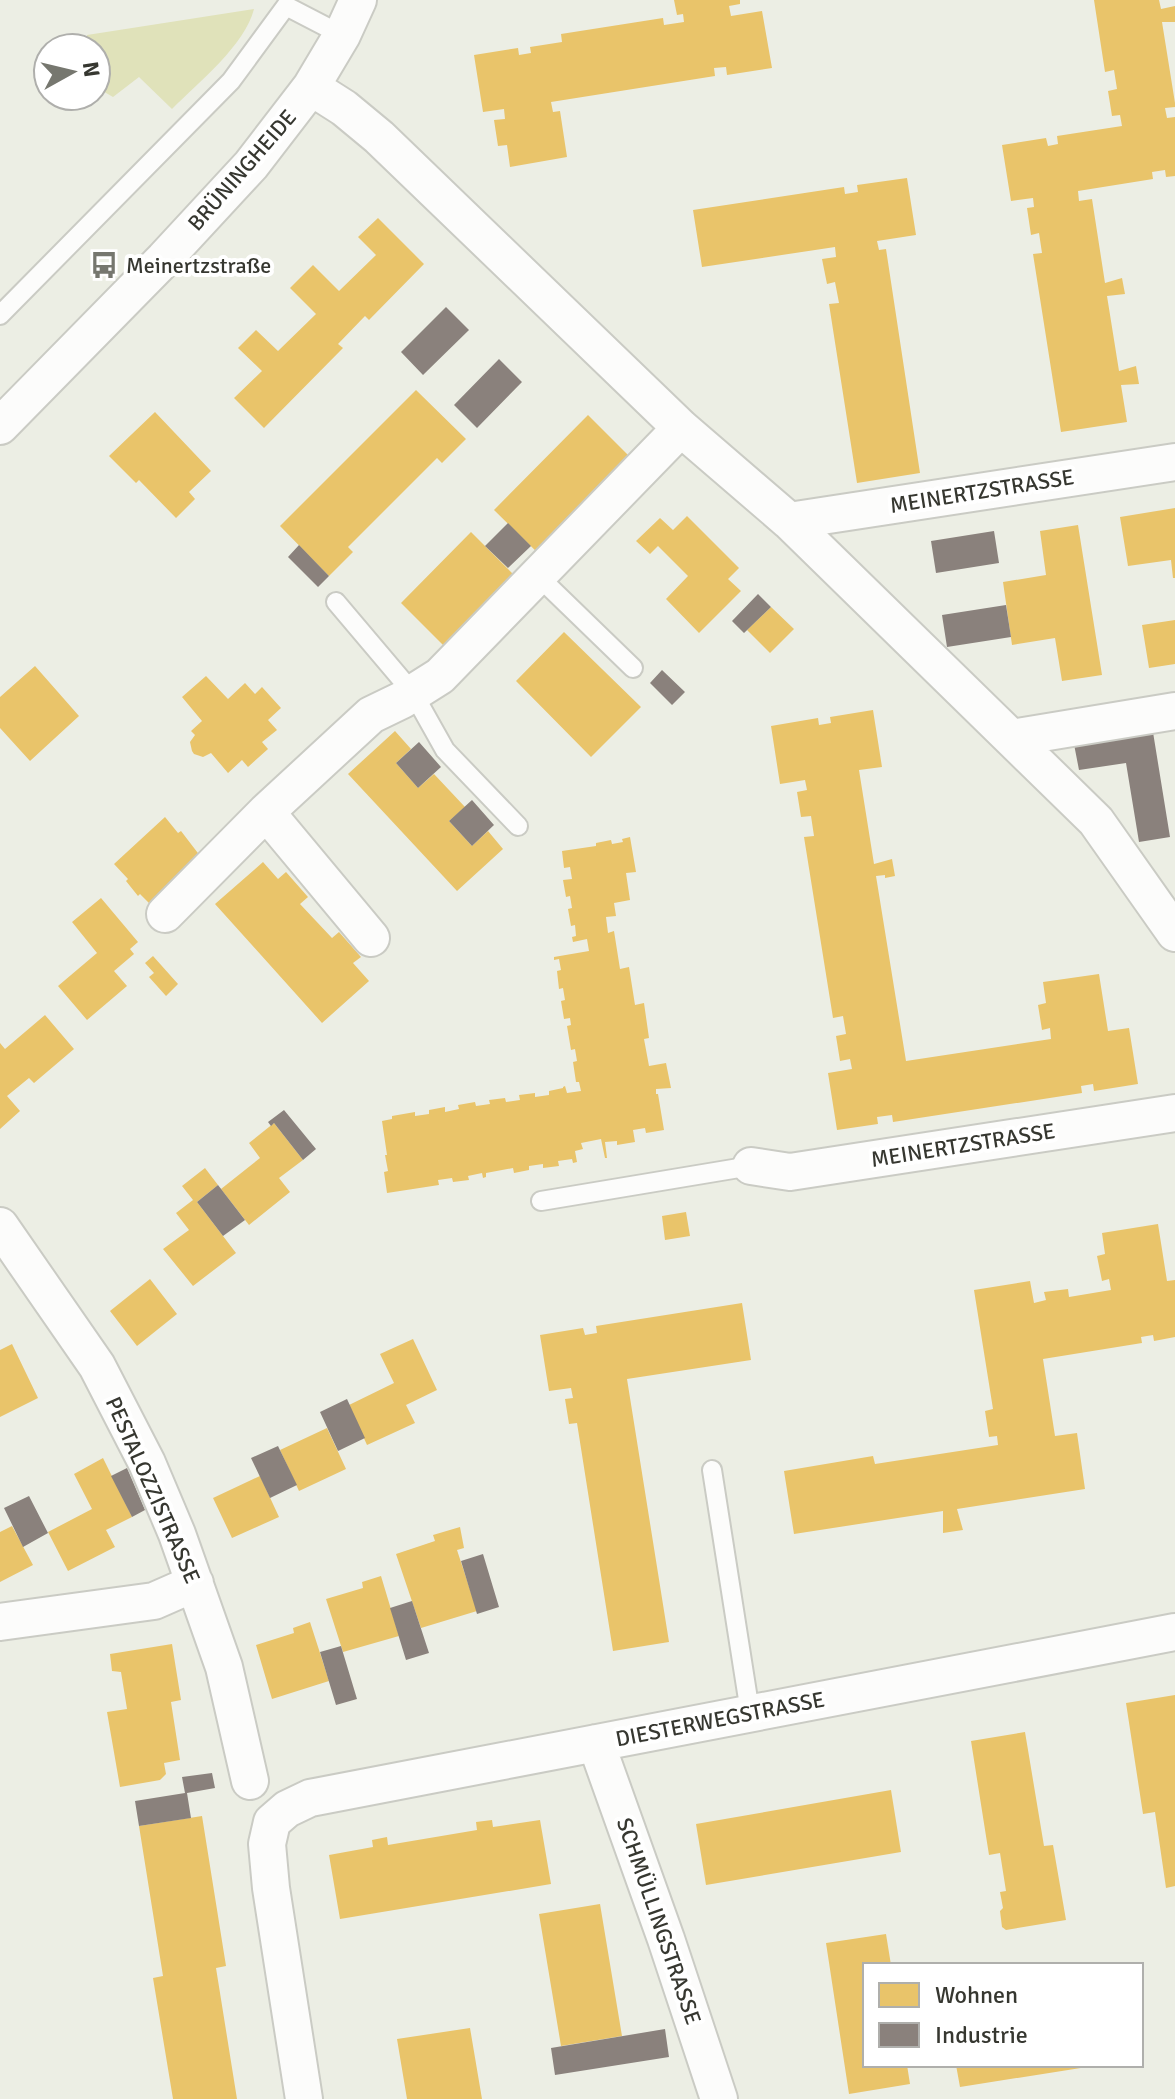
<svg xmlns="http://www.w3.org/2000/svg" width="1175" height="2099" font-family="Signika,sans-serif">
<rect width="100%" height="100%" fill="#eceee4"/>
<!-- green -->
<path fill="#e0e2ba" d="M254,9C245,45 199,82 172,109L139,77L113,97L101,90L96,83V48H87V35Z"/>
<!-- homes -->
<path fill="#e9c46a" d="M674,0H740V4L729,6L731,16L762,11L772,68L727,75L726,67L714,68L715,76L551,102L553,112L560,111L567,157L510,167L507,145L498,146L494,120L505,119L504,109L483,112L474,55L518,48L519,55L531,53L530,47L562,42L561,34L663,18L664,25L684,22L683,14L677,15Z
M1094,0H1159L1161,9L1175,6V22H1162L1175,103V107L1165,108L1167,118L1175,117V176L1166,177L1165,170L1152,172L1153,179L1078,191L1079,201L1092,199L1105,283L1122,278L1125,294L1107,296L1119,371L1136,366L1139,384L1121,385L1127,422L1061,432L1033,254L1042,253L1039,233L1031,235L1027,208L1034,207L1033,198L1011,201L1002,145L1046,138L1048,146L1058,144L1057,136L1122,126L1120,115L1112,116L1108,91L1117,89L1114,70L1105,72Z
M907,178L916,235L877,241L879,250L886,249L920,473L857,483L829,304L839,303L835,282L827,284L822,259L836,257L835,247L702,267L693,210L844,187L845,194L858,192L857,185Z
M378,218L424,264L369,320L365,316L338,344L343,348L264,428L234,398L262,371L238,348L256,330L278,351L316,314L290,288L313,265L339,291L376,255L358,237Z
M416,390L466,439L442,463L437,458L348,547L353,552L329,576L280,526Z
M155,412L211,471L189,492L195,499L176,518L139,480L136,483L109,456Z
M588,415L637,464L543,558L494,510Z
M1175,508V578H1173L1171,560L1128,566L1120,517Z
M687,516L739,568L728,579L741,591L699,633L666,599L688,576L658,546L650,554L636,541L660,518L673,530Z
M1078,525L1102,675L1062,681L1055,638L1012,645L1003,582L1046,575L1040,531Z
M471,532L520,581L450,652L401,603Z
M771,607L794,629L770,653L747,630Z
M1175,620V664L1149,668L1142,625Z
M564,632L641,707L591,757L516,681Z
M35,666L79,716L30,761L0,728V697Z
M206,676L228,699L245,683L255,694L262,687L281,708L268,720L277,730L262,742L268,749L248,767L242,760L228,773L211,753L203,757L194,754L192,751L190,742L195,735L191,731L202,721L182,697Z
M873,710L882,767L859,770L874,864L892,859L895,876L885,878V875L876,876L906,1061L1051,1039L1050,1028L1042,1030L1038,1005L1046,1003L1043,982L1099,974L1108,1031L1129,1028L1138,1084L1094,1091L1093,1084L1081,1086L1082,1093L893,1122L892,1115L877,1117L878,1124L837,1130L828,1073L852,1069L850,1059L840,1061L836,1036L846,1034L843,1016L833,1018L804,837L814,836L811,816L801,817L797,792L807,790L805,780L780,784L771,726L818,718L819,725L831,723L830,717Z
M395,731L411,749L396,763L418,788L434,774L465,807L449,821L460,833L472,846L488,831L503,849L457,891L348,774Z
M165,817L178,833L181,831L204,861L153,907L140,894L138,896L126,881L128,879L114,864Z
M630,837L636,872L626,873L630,900L614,903L616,916L606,917L608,933L614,931L620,969L629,967L635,1005L644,1003L649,1038L644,1039L649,1066L666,1063L671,1088L656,1089V1094H658L664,1130L646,1133L645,1128L633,1130L635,1142L617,1145V1141L605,1142L607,1158H605L601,1139L581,1143L583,1149L575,1151L577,1162L573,1163L572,1159L558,1161L559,1166L543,1168V1164L529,1166V1170L514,1173L513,1168L486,1173V1177L483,1178L482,1173L468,1176L469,1180L453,1182L452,1178L438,1180L439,1185L387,1193L384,1172L388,1171L385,1155H387L382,1121L392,1119V1116L415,1112V1116L429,1114V1110L445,1107V1112L459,1109L458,1105L475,1102L476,1106L490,1104L489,1100L505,1098L506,1102L520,1100L519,1095L535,1093V1097L549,1095V1091L563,1088V1087L565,1086L567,1093L581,1091L579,1082H576L573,1062L577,1061L575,1049L571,1050L567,1026L571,1025L570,1018L564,1019L561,1001L565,1000L563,988L559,989L557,971L561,970L559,959L554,960V957L589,951L587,939L573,942L572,937L576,936L575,925L571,926L568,909L572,908L570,896L566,897L563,880L572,879L570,867L564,868L562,851L596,846V843L611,840L612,844L623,842L622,839Z
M263,862L278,879L286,872L308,897L300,904L332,938L339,932L361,957L353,963L369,981L322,1023L215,904Z
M101,898L138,942L130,949L134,954L114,971L127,986L87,1020L58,986L97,953L72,922Z
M153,956L178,984L166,996L149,977L154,973L145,963Z
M45,1015L74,1049L34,1083L29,1078L7,1096L20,1111L0,1129V1043L5,1049Z
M274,1123L303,1160L279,1178L290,1192L249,1225L221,1189L260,1158L249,1143Z
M205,1168L218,1185L197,1202L236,1253L193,1286L163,1249L189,1230L176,1213L193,1200L182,1186Z
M686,1212L690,1236L665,1240L662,1216Z
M1158,1224L1167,1281L1175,1280V1337L1154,1341L1153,1335L1141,1337L1142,1343L1043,1359L1055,1436L1077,1433L1085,1489L957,1509L963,1530L943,1533V1511L794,1534L784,1471L873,1456L875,1464L998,1445L997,1436L989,1437L985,1411L993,1409L974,1290L1030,1281L1034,1303L1046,1300L1044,1292L1068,1289L1069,1297L1111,1290L1109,1279L1102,1281L1097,1256L1105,1254L1102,1233Z
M150,1279L177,1314L137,1346L110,1311Z
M742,1303L751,1360L627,1379L669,1642L613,1651L577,1423L569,1424L565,1399L573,1398L571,1388L549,1391L540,1335L583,1328L585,1335L597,1333L596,1326Z
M413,1339L437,1390L406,1405L415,1423L367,1445L349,1405L394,1383L380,1354Z
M12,1344L38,1398L0,1417V1350Z
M327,1428L346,1469L299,1491L280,1450Z
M103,1458L132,1517L106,1530L115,1547L68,1571L48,1532L92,1509L74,1474Z
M260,1476L279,1517L232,1538L213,1498Z
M12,1526L33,1565L0,1582V1532Z
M460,1527L464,1548L457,1550L477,1611L421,1628L396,1554L435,1541L433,1535Z
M381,1576L399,1636L343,1652L326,1599L363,1588L362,1582Z
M310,1622L329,1681L272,1699L256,1645L294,1633L293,1628Z
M172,1644L181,1700L171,1702L180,1760L164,1763L166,1774L160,1780L120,1787L107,1712L127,1709L121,1672L112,1671L110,1654Z
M1175,1695V1886L1166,1888L1155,1812L1143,1814L1126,1703Z
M1025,1732L1044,1846L1053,1845L1066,1920L1006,1930L1002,1927L1000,1911L1003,1908L1000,1892L1006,1891L1000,1853L989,1855L971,1741Z
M891,1790L901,1852L706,1885L696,1824Z
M202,1816L226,1966L216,1968L237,2099H173L153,1978L163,1976L139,1826Z
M492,1820L493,1827L540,1820L551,1884L340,1919L329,1855L373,1847L372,1840L387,1837L388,1845L477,1830L476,1822Z
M600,1904L622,2036L561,2046L539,1914Z
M886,1934L891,1965H865V2065H907L910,2084L849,2094L826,1943Z
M470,2028L482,2099H407L397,2039Z
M956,2065H1087V2067L960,2087Z"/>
<!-- industry -->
<path fill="#8a817c" d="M446,307L469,330L423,375L401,352Z
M499,359L522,382L477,428L454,405Z
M508,523L531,546L508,568L485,546Z
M994,531L999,563L936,573L931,541Z
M299,545L329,576L318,587L288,557Z
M758,594L771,607L744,633L732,621Z
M1006,605L1011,637L947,647L942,615Z
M662,670L685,692L672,705L650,683Z
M1152,726L1170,837L1139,842L1126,763L1079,770L1073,739Z
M419,742L441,767L418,788L396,763Z
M472,800L494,825L472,846L449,821Z
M284,1110L316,1149L303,1160L274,1123L271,1126L268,1122Z
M218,1185L245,1220L223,1236L197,1202Z
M347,1399L365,1438L338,1451L320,1412Z
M278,1446L297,1485L270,1498L251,1458Z
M127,1468L145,1510L132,1517L111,1476Z
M29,1496L48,1533L23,1547L4,1508Z
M483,1554L499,1607L477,1614L461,1561Z
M412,1601L429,1653L406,1660L390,1608Z
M341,1646L357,1699L336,1705L320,1652Z
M212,1773L215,1788L187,1793L191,1818L139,1826L135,1801L185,1793L182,1777Z
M665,2029L669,2057L555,2075L551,2048Z"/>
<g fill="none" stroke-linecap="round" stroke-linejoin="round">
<!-- lane casing -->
<g stroke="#cacbc4" stroke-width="22">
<path id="lane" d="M0,315L231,81L286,6L342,35
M537,575L633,668
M336,602L413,693L445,750L518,826
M541,1201L751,1166
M712,1470L750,1712"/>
</g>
<!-- street casing -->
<g stroke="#cacbc4" stroke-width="40">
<path id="street" d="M311,87L344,108L379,137L681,428L789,521L1096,821L1175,933
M0,426L164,259L251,165L311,87L342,35L358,0
M789,521L1175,462
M1011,738L1175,711
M165,914L266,812
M371,938L266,812L371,715L402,700L440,676L681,428
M751,1166L790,1172L1175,1113
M0,1226L97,1366L147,1463L177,1534L224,1667L250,1781
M0,1622L154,1601L195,1583
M596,1743L666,1939L719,2099
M304,2099L271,1888L267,1844L272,1822L287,1809L310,1798L1175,1632"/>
</g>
<!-- lane -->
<use href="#lane" stroke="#fcfcfb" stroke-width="18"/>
<!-- street -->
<use href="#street" stroke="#fcfcfb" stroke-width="36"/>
</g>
<!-- icons -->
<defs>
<g id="bus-bare" transform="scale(2.16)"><path d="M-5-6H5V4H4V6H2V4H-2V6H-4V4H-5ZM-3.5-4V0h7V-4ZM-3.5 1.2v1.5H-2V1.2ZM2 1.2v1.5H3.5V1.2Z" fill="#76776f" stroke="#fff" stroke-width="2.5" paint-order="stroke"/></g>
</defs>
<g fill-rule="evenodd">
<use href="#bus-bare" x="104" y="265"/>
</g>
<g text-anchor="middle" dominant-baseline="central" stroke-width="8" stroke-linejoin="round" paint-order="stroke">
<!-- street labels -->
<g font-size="22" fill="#363730" stroke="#fff">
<text transform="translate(242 170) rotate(-49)">BRÜNINGHEIDE</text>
<text transform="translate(982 491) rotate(-9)">MEINERTZSTRASSE</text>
<text transform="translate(963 1145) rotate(-9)">MEINERTZSTRASSE</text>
<text transform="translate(153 1490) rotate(66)">PESTALOZZISTRASSE</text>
<text transform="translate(720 1719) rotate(-11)">DIESTERWEGSTRASSE</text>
<text transform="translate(659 1921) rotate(71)">SCHMÜLLINGSTRASSE</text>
</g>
<!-- poi labels -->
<g font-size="22" fill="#363730" stroke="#fff" text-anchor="start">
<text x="126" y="265">Meinertzstraße</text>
</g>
</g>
<!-- legend -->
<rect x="863" y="1963" width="280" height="104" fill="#ffffff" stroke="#afafac" stroke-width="2"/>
<rect x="879" y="1983" width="40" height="24" fill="#e9c46a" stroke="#afafac" stroke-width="2"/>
<text x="935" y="2003" font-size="24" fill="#363730">Wohnen</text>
<rect x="879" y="2023" width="40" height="24" fill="#8a817c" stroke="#afafac" stroke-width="2"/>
<text x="935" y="2043" font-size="24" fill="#363730">Industrie</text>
<!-- north arrow -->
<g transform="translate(72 72) rotate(82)"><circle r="38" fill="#ffffff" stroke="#afafac" stroke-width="2"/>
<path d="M0-6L14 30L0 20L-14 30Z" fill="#76776f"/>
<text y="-12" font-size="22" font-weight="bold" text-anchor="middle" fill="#363730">N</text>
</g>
</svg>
